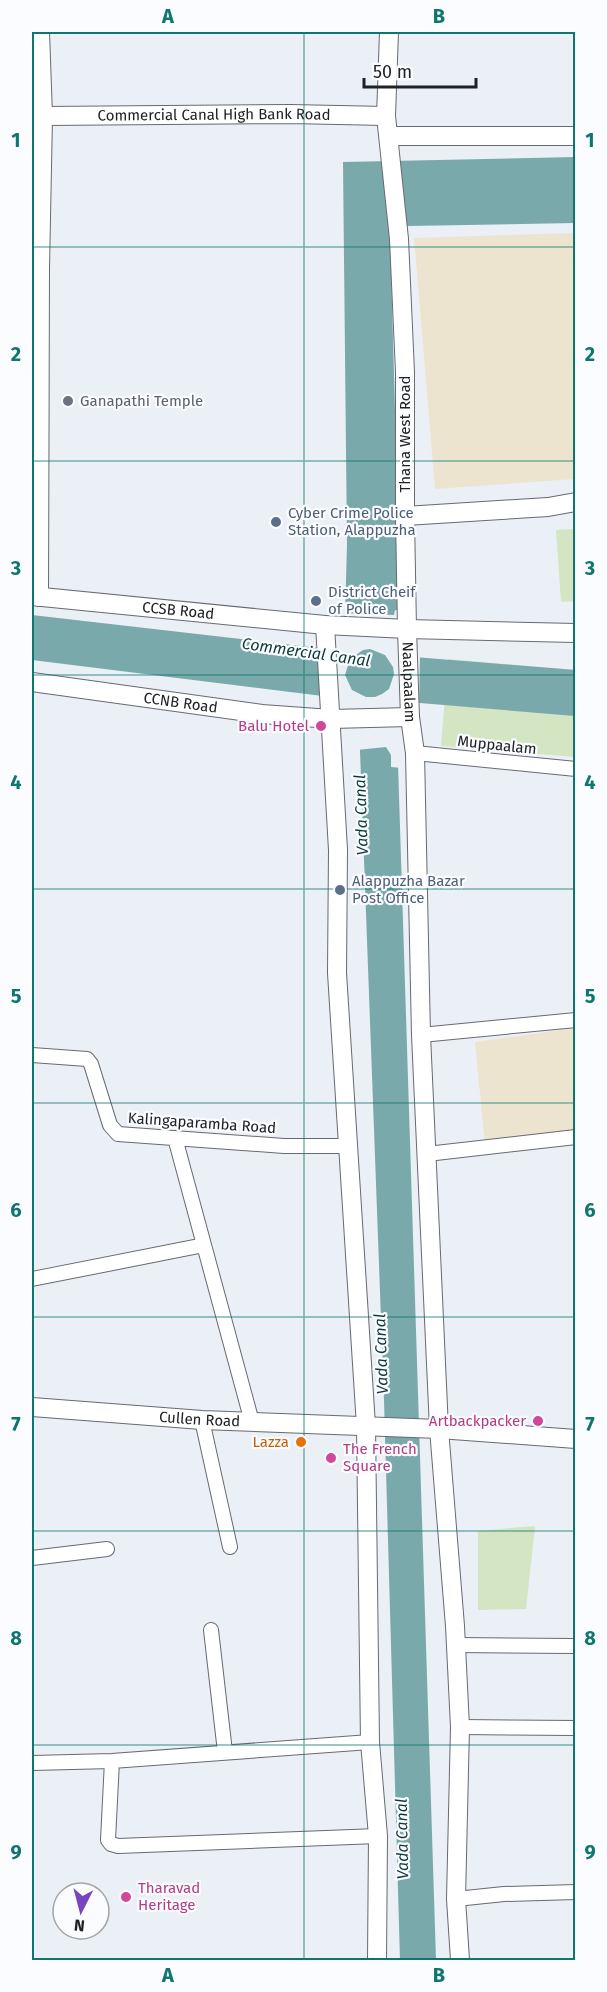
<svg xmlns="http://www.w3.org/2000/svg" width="607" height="1992" font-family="'Fira Sans',sans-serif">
<rect width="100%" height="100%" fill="#ebeff6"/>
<!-- industrial -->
<path fill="#ede4cf" d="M575,233V479L435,489L414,238Z
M575,1028V1143L520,1145L486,1155L475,1042Z"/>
<!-- green -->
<path fill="#d3e5c2" d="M575,529V601L561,602L556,530Z
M448,659L575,670V757L441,746Z
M535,1526L526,1609L478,1610V1531Z"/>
<!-- water -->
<path fill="#79a9aa" d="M575,157V223L408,226L390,233L402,656L576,670L575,716L396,701L436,1960H400L384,1400L359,724L355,700L32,660V615L344,651L347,545L343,162Z"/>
<!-- pier -->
<path fill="#ebeff6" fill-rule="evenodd" d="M395,610L405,611V654L420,655L419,705L399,703L402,768L391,767V755L386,747L357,750L353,702L320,699L317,645L341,648L342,613L394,615ZM370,649L385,655L393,667L394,674L389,689L382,694L375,697H366L352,690L345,675L350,659L363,650Z"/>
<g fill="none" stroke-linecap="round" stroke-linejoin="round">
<!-- street casing -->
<g stroke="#676a70" stroke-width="16">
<path id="street" d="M415,753L576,769
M421,1035L576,1020
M32,1055L87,1059L91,1064L110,1125L118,1134L284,1146H349
M175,1138L252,1422
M427,1154L576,1137
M32,1279L204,1245
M202,1420L230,1547
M32,1558L107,1549
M211,1630L225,1752
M455,1645L576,1646
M460,1727L576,1728
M112,1761L108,1840L111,1844L118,1846L378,1836
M32,1763L112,1761L370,1742
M456,1899L504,1894L576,1892"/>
</g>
<!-- secondary casing -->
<g stroke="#676a70" stroke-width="20">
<g id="secondary">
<path id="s1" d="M389,32L386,116L399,239L405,372V516L407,629L410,717L415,753L421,1035L439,1429L455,1626L460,1727L456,1899L460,1960"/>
<path id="s2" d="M43,116L290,114L386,116"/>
<path d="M389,136H576"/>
<path d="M405,516L548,507L576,502"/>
<path id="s3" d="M32,596L325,625L407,629L576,633"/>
<path d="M39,597L40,268L43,116L40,32"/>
<path d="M325,625L338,850L337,973L366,1426L370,1742L378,1836L377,1960"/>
<path id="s4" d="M32,682L262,714L331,719L410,717"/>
<path id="s5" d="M32,1407L202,1420L439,1429L576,1439"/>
</g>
</g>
<!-- street -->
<use href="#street" stroke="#fff" stroke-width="14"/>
<!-- secondary -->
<use href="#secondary" stroke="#fff" stroke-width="18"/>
</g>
<!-- grid -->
<path fill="none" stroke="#0f766e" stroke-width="1.5" stroke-opacity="0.55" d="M304,32V1960M32,247H576M32,461H576M32,675H576M32,889H576M32,1103H576M32,1317H576M32,1531H576M32,1745H576"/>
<!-- markers -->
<circle fill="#6b7280" stroke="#fbfcff" stroke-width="2" cx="68" cy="401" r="6"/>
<g fill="#5c6f8a" stroke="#fbfcff" stroke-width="2">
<circle cx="276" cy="522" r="6"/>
<circle cx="316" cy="601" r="6"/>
<circle cx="340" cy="890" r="6"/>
</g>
<g fill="#d1479c" stroke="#fbfcff" stroke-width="2">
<circle cx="321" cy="726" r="6"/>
<circle cx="538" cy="1421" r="6"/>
<circle cx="331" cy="1458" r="6"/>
<circle cx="126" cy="1897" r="6"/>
</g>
<circle fill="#e8710a" stroke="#fbfcff" stroke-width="2" cx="301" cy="1442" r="6"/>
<g text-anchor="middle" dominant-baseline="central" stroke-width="4.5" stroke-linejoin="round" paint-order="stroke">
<!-- street labels -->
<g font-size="15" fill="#202124" stroke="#fbfcff">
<text stroke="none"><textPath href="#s2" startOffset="171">Commercial Canal High Bank Road</textPath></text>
<text transform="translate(405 434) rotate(-90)">Thana West Road</text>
<text stroke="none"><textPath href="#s3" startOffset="147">CCSB Road</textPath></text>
<text stroke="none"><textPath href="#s1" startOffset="651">Naalpaalam</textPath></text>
<text stroke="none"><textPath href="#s4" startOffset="150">CCNB Road</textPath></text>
<text transform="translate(497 745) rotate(6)">Muppaalam</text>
<text transform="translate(202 1123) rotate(4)">Kalingaparamba Road</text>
<text stroke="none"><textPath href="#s5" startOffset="168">Cullen Road</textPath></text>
</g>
<!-- worship labels -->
<g font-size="15" fill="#5b616d" stroke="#fbfcff" text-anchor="start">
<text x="80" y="401">Ganapathi Temple</text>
</g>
<!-- service labels -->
<g font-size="15" fill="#4e5e75" stroke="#fbfcff" text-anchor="start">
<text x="288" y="513">Cyber Crime Police<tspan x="288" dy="17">Station, Alappuzha</tspan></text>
<text x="328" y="592">District Cheif<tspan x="328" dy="17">of Police</tspan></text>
<text x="352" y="881">Alappuzha Bazar<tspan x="352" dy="17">Post Office</tspan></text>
</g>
<!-- hotel labels -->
<g font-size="15" fill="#b23c85" stroke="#fbfcff" text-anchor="end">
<text x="309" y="726">Balu Hotel</text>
<text x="526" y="1421">Artbackpacker</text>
<text x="343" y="1449" text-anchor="start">The French<tspan x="343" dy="17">Square</tspan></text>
<text x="138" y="1888" text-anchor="start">Tharavad<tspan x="138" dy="17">Heritage</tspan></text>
</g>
<!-- food labels -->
<g font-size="15" fill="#c56008" stroke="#fbfcff" text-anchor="end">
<text x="289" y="1442">Lazza</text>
</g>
<!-- water labels -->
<g font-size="16" font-style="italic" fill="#0b3a3c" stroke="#fbfcff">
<text transform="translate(306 652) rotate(8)">Commercial Canal</text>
<text transform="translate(361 815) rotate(-92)">Vada Canal</text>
<text transform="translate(381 1354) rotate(-92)">Vada Canal</text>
<text transform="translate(402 1839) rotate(-91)">Vada Canal</text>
</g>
</g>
<!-- border -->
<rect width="607" height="1992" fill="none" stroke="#fbfcff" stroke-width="66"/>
<!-- north arrow -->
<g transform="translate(81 1911) rotate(186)"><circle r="28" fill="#fbfcff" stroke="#a3a4a7" stroke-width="1.5"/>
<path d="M0-4.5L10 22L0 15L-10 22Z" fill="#7745bd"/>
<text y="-9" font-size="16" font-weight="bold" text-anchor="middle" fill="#202124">N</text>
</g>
<!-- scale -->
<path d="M364 78v9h112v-9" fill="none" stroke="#202124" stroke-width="3"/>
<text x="373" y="78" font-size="18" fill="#202124" stroke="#fbfcff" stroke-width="4.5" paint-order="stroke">50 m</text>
<rect x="33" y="33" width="541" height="1926" fill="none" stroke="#0f766e" stroke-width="2"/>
<g font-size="20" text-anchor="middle" font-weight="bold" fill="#0f766e">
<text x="168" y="23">A</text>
<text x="439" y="23">B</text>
<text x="16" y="147">1</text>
<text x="590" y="147">1</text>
<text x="16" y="361">2</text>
<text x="590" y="361">2</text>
<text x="16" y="575">3</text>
<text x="590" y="575">3</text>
<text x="16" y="789">4</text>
<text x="590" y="789">4</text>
<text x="16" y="1003">5</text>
<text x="590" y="1003">5</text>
<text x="16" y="1217">6</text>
<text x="590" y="1217">6</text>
<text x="16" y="1431">7</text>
<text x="590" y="1431">7</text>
<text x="16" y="1645">8</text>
<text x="590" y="1645">8</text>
<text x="16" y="1859">9</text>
<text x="590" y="1859">9</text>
<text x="168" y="1982">A</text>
<text x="439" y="1982">B</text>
</g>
</svg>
